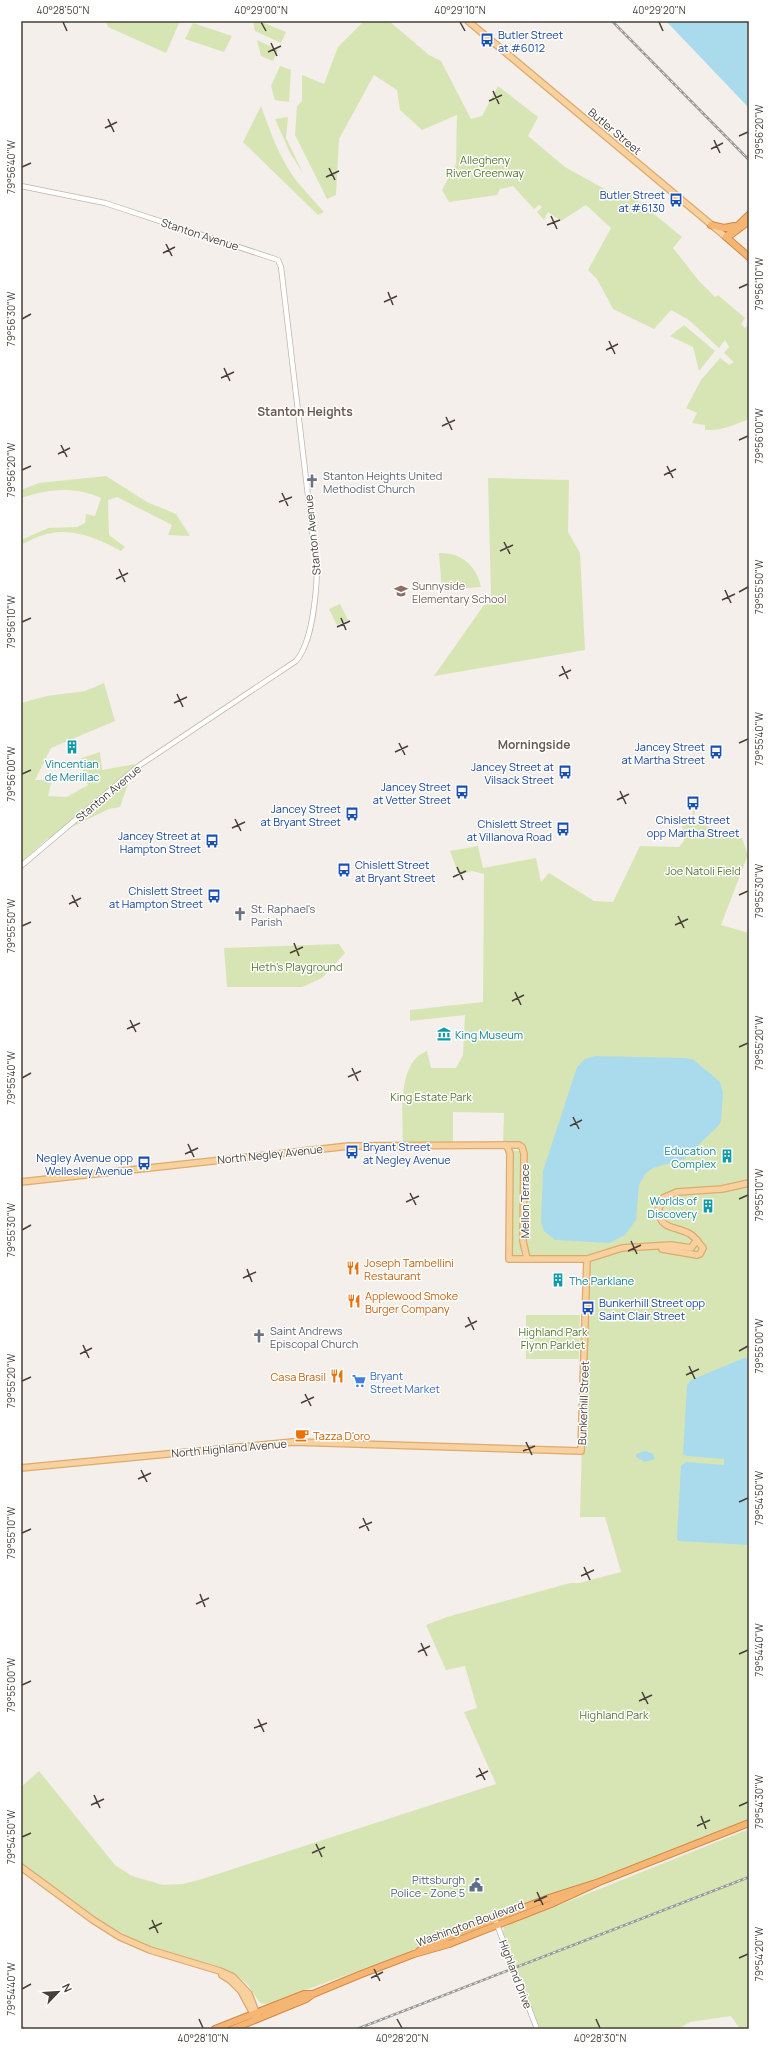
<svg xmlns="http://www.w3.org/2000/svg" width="770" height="2050" font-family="Manrope,sans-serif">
<rect width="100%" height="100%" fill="#f4efea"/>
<!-- green -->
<path fill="#d7e5b5" d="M106,21H180L166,53L108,27Z
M253,21H259L286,32L281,43L255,31Z
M364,21H389L429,55L441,61L471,119L482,116L498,86L538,117L528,136L565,167L626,201L630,194L682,237L673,248L699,281L715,297L718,295L745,318L741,324L745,328L749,323V419C734,425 721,431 705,430V425L692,423L697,413L686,408L701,380L720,358L729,365L734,362L724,353L729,347L725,340L719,348L689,320L671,310L654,329L613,309L597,279L588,270L611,228L586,205L561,221L548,212L544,220L537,212L542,207L539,205L534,209L513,186L500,189L497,195L449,202L442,190L456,164L457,115L422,130L400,110L397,90L374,75L339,139L336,195L327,199L295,135L297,106L302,101V75L324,84L338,47Z
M193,23L232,36L224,52L185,39Z
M257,40L278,50L273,61L261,56Z
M280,66L291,70L289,102L275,100L271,86Z
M261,106C270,131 279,157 295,179C304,190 314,201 324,212L318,215L243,142Z
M288,117L286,138L304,175L290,153L275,119Z
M684,325L715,351L699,371L693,347L670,336Z
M106,476L147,502L176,514L190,536L168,535L172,525L117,497L108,500L109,535L125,547L121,551C99,539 73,527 47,534C38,536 29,541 21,545V540L48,528L77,527L85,523L86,514L95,516L101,498C73,486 49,489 21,498V490L39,483Z
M488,478L569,480L568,532L580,553L585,650L434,676L491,595Z
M439,553C461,552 477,566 481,587L442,590Z
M340,604L348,620L337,625L329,609Z
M104,683L115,721L51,748L35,780H52L48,796L67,797L88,785L79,759L100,752L102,770L135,764L120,807L109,809L47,839L21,862V703L47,696L85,691Z
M696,798L694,822L742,838L748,855L721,925L749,933V1819L377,1964L267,2004L260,2003L248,1985L235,1974L221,1967L160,1950L129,1937L95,1917L21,1863V1787L39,1771L115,1865L132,1876L163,1885L183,1884L202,1879L496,1784L464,1712L477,1708L465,1666L446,1670L426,1625L447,1617L570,1583H579L621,1572L605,1517H580L587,1259H527L523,1241L522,1147L503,1146L504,1113L453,1112V1145H403C403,1118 396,1062 427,1051L431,1068H456L463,1055L465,1015L410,1021V1010L483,1002L484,874L472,871L459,875L450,851L478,846L483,868L536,858L541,882L549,873L594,901L613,902L640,846L679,847L684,841L682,824L692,821L694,799Z
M339,944L345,953L322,978L302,987H227L224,948Z
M513,1150L521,1151L522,1156L521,1255L513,1256L511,1253Z
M526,1315H580L579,1359H526Z
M749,1829V2029H740L731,2016L690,2022L678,2029H540L503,1932L504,1927Z"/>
<!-- water -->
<path fill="#aadbec" d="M666,21H749V108Z
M595,1056L685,1058L694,1060L720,1082L723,1093L721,1121L719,1125L684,1159L653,1168L646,1173L639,1185L636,1220L625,1235L609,1243L555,1240L544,1231L541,1222L543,1171L577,1067L585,1059Z
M744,1358H749V1545L678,1541L677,1537L681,1466L686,1462L724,1465V1459L687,1456L683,1454L687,1385L691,1380Z
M646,1451L653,1454L655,1459L645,1462L636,1457V1454Z"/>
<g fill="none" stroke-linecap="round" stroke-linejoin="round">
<!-- minor casing -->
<g stroke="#bfb5ad" stroke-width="6">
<path id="minor" d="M21,186L105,203L278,260L281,267L317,572C316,596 312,643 296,661L140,765L21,866
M496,1922L537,2029
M21,2028L22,2029"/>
</g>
<!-- major casing -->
<g stroke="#dcab6f" stroke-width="8">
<path id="major" d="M468,21L726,237
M505,1145L508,1148L510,1154L509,1259H587L622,1248L671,1245L691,1248L697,1240
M21,1182L349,1146L519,1145L522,1147L524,1154L523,1241L527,1259
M662,1249L697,1255L700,1254L703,1248C699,1243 695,1237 690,1234C676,1226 661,1230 658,1211L663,1198L677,1192L722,1189L749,1183
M21,1468L293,1442L581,1451L587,1259
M21,1867L93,1920L120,1937L150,1950L220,1971L233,1977L249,1994L257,2015
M222,1975L230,1980L241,1991L255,2017"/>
</g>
<!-- highway casing -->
<g stroke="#d48844" stroke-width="8">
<path id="highway" d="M711,225L724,228L734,226
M729,236L749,221
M726,237L749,215
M726,237L749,257
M419,1951L451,1936L549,1898L599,1882L749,1823
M215,2029L304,1994H313
M233,2029L306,1999L313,1994L359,1975L414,1954L449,1944L551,1904L599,1882"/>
</g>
<!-- minor -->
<use href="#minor" stroke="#fff" stroke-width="4.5"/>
<!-- major -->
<use href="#major" stroke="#f8d19f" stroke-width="5.5"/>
<!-- highway -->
<use href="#highway" stroke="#f5b674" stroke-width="6"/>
<!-- rail casing -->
<g stroke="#989898" stroke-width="2.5">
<path id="rail" d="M612,21L749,160
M357,2029L749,1877"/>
</g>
<!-- rail -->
<use href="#rail" stroke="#fff" stroke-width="1" stroke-dasharray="3" stroke-linecap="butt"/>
</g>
<!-- ticks -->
<path fill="none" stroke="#473f38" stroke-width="1.5" d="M63,22L67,31M261,22L266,31M460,22L465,31M659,22L663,31M271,43L277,56M268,52L281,46M493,91L499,104M489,101L502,95M108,119L114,132M105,128L117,122M739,136L748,132M714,140L720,153M711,149L723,143M22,167L31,163M329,168L335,180M326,177L339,171M551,216L557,229M547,225L560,220M166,244L172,256M163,253L175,247M739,288L748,284M388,292L393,305M384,302L397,296M22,319L31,314M609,341L615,354M606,350L618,344M224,368L230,381M221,378L234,372M446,417L452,430M442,426L455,420M739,440L748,436M61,445L67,457M58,454L70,448M667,466L673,478M22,470L31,466M664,475L676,469M282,493L288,506M279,502L292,497M504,542L510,554M500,551L513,545M119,569L125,582M116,579L128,573M725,590L731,603M739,592L748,587M722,600L735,594M341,618L346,630M22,622L31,618M337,627L350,621M562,666L568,679M559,676L571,670M177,694L183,707M174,703L187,697M399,743L405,755M739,743L748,739M395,752L408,746M22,774L31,770M620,791L626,804M617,800L629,794M235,819L241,831M232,828L245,822M457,867L463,880M453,877L466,871M72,895L78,907M739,895L748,891M69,904L81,898M678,916L684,928M675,925L688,919M22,926L31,922M294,943L299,956M290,953L303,947M515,992L521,1005M512,1001L524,995M130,1020L136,1032M127,1029L140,1023M739,1047L748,1043M352,1068L358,1081M348,1077L361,1071M22,1078L31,1073M573,1117L579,1129M570,1126L582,1120M188,1144L194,1157M185,1154L198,1148M410,1193L416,1205M739,1199L748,1195M406,1202L419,1196M22,1230L31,1225M631,1241L637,1254M628,1251L641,1245M247,1269L252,1282M243,1278L256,1272M468,1317L474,1330M465,1327L477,1321M83,1345L89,1358M739,1351L748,1346M80,1354L92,1348M689,1366L695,1379M686,1375L699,1369M22,1381L31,1377M305,1394L311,1406M301,1403L314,1397M526,1442L532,1455M523,1451L535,1446M141,1470L147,1482M138,1479L151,1473M739,1502L748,1498M363,1518L369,1531M359,1528L372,1522M22,1533L31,1529M584,1567L590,1580M581,1576L594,1570M200,1594L205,1607M196,1604L209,1598M421,1643L427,1656M418,1652L430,1646M739,1654L748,1650M22,1685L31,1681M642,1692L648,1704M639,1701L652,1695M258,1719L264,1732M254,1728L267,1723M479,1768L485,1780M476,1777L488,1771M94,1795L100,1808M91,1805L104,1799M739,1806L748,1802M701,1816L706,1829M697,1826L710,1820M22,1837L31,1833M316,1844L322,1857M312,1853L325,1847M537,1892L543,1905M534,1902L547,1896M152,1920L158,1933M149,1929L162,1923M739,1958L748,1954M374,1969L380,1981M371,1978L383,1972M22,1989L31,1984M199,2019L203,2028M397,2019L402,2028M596,2019L600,2028"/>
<!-- icons -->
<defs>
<g id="bus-bare" transform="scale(1.08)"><path d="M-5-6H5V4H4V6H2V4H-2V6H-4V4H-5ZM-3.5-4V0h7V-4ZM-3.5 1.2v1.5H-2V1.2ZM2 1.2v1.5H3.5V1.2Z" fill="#1a4fb4" stroke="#fff" stroke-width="2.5" paint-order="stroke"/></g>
<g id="church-bare" transform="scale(1.08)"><path d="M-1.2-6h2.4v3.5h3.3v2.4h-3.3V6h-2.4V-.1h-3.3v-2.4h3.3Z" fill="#6b7280" stroke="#fff" stroke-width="2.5" paint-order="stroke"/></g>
<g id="school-bare" transform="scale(1.08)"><path d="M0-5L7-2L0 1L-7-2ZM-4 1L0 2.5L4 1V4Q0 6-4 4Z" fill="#8d6e63" stroke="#fff" stroke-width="2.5" paint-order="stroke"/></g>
<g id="building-bare" transform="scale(1.08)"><path d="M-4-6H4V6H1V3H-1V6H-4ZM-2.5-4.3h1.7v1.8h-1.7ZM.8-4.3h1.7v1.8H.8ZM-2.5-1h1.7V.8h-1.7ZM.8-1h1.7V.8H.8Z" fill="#0f9aa8" stroke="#fff" stroke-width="2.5" paint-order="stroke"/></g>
<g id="museum-bare" transform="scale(1.08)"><path d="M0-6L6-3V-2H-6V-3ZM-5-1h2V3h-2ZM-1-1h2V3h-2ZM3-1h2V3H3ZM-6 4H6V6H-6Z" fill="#0f9aa8" stroke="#fff" stroke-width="2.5" paint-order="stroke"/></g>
<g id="restaurant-bare" transform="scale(1.08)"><path d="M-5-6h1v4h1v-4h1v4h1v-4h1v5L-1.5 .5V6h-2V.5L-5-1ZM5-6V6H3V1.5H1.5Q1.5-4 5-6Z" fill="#e8710a" stroke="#fff" stroke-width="2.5" paint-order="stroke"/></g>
<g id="supermarket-bare" transform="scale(1.08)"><path d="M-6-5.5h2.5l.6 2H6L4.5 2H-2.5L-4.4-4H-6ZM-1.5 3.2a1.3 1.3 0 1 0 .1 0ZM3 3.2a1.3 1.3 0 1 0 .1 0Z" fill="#3f7fe0" stroke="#fff" stroke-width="2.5" paint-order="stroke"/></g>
<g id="cafe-bare" transform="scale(1.08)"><path d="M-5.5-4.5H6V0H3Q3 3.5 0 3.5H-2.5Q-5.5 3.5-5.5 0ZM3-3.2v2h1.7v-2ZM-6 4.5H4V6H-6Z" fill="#e8710a" stroke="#fff" stroke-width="2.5" paint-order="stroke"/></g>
<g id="civic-bare" transform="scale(1.08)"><path d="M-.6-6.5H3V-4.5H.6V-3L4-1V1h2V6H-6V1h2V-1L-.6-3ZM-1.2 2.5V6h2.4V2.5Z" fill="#5c6f8a" stroke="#fff" stroke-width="2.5" paint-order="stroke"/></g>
</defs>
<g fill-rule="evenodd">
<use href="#bus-bare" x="487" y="40"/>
<use href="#bus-bare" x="676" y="200"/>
<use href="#church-bare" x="312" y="481"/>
<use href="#school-bare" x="401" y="591"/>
<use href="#building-bare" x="72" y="747"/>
<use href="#bus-bare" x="716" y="752"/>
<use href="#bus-bare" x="565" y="772"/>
<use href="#bus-bare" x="462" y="792"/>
<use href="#bus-bare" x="693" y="803"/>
<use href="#bus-bare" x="352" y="814"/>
<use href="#bus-bare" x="563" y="829"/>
<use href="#bus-bare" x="212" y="841"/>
<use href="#bus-bare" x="344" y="870"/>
<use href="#bus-bare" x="214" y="896"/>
<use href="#church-bare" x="240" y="914"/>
<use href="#museum-bare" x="444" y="1034"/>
<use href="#bus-bare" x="352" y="1152"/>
<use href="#building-bare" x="727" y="1156"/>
<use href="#bus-bare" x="144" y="1163"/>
<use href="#building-bare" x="708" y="1206"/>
<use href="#restaurant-bare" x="353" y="1268"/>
<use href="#building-bare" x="558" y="1280"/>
<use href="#restaurant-bare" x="354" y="1301"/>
<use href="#bus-bare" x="588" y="1308"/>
<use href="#church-bare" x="259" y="1336"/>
<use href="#restaurant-bare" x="337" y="1376"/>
<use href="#supermarket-bare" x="359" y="1381"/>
<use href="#cafe-bare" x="302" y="1435"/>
<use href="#civic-bare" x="476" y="1885"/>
</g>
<g text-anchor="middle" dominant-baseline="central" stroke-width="3" stroke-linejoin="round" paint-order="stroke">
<!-- transit labels -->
<g font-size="11" fill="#164399" stroke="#fff" text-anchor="end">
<text x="498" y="34" text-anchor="start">Butler Street<tspan x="498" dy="13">at #6012</tspan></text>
<text x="665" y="194">Butler Street<tspan x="665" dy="13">at #6130</tspan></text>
<text x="705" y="746">Jancey Street<tspan x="705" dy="13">at Martha Street</tspan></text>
<text x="554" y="766">Jancey Street at<tspan x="554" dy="13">Vilsack Street</tspan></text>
<text x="451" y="786">Jancey Street<tspan x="451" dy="13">at Vetter Street</tspan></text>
<text x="341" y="808">Jancey Street<tspan x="341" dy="13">at Bryant Street</tspan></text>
<text x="693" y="819" text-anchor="middle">Chislett Street<tspan x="693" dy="13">opp Martha Street</tspan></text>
<text x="552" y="823">Chislett Street<tspan x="552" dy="13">at Villanova Road</tspan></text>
<text x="201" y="835">Jancey Street at<tspan x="201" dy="13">Hampton Street</tspan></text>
<text x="355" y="864" text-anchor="start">Chislett Street<tspan x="355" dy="13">at Bryant Street</tspan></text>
<text x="203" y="890">Chislett Street<tspan x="203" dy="13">at Hampton Street</tspan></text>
<text x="363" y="1146" text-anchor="start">Bryant Street<tspan x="363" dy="13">at Negley Avenue</tspan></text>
<text x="133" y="1157">Negley Avenue opp<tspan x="133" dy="13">Wellesley Avenue</tspan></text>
<text x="599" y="1302" text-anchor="start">Bunkerhill Street opp<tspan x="599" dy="13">Saint Clair Street</tspan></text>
</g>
<!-- street labels -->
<g font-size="11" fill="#473f38" stroke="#fff">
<text transform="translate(615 131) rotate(40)">Butler Street</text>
<text transform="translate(200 234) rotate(18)">Stanton Avenue</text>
<text transform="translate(312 535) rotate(-96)">Stanton Avenue</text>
<text transform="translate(108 793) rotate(-40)">Stanton Avenue</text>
<text transform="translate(270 1154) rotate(-6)">North Negley Avenue</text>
<text transform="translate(524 1201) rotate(-90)">Mellon Terrace</text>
<text transform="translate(583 1403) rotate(-88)">Bunkerhill Street</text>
<text transform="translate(229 1448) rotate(-5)">North Highland Avenue</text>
<text transform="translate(470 1923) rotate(-20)">Washington Boulevard</text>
<text transform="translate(516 1974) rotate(69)">Highland Drive</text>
</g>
<!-- park labels -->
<g font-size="11" fill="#54762f" stroke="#fff">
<text x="485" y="159">Allegheny<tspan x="485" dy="13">River Greenway</tspan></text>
<text x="703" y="870">Joe Natoli Field</text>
<text x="297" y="966">Heth's Playground</text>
<text x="431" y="1096">King Estate Park</text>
<text x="553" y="1331">Highland Park<tspan x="553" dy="13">Flynn Parklet</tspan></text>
<text x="614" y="1714">Highland Park</text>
</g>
<!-- worship labels -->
<g font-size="11" fill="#5b616d" stroke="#fff" text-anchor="start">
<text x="323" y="475">Stanton Heights United<tspan x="323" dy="13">Methodist Church</tspan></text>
<text x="251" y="908">St. Raphael's<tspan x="251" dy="13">Parish</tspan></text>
<text x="270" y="1330">Saint Andrews<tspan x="270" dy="13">Episcopal Church</tspan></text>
</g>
<!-- education labels -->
<g font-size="11" fill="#785e54" stroke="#fff" text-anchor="start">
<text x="412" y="585">Sunnyside<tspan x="412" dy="13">Elementary School</tspan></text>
</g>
<!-- culture labels -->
<g font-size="11" fill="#0d838f" stroke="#fff" text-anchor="start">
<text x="72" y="763" text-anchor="middle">Vincentian<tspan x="72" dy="13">de Merillac</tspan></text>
<text x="455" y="1034">King Museum</text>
<text x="716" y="1150" text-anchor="end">Education<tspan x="716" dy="13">Complex</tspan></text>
<text x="697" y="1200" text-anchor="end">Worlds of<tspan x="697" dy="13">Discovery</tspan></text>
<text x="569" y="1280">The Parklane</text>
</g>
<!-- food labels -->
<g font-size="11" fill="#c56008" stroke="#fff" text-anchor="start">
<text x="364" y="1262">Joseph Tambellini<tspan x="364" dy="13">Restaurant</tspan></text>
<text x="365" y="1295">Applewood Smoke<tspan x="365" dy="13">Burger Company</tspan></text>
<text x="326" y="1376" text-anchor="end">Casa Brasil</text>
<text x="313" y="1435">Tazza D'oro</text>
</g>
<!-- shop labels -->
<g font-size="11" fill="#366cbe" stroke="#fff" text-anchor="start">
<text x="370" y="1375">Bryant<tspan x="370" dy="13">Street Market</tspan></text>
</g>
<!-- service labels -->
<g font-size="11" fill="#4e5e75" stroke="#fff" text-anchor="end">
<text x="465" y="1879">Pittsburgh<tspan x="465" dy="13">Police - Zone 5</tspan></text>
</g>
<!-- neighbourhood labels -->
<g font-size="12" font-weight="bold" fill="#695b50" stroke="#fff">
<text x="305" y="411">Stanton Heights</text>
<text x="534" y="744">Morningside</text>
</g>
</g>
<!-- border -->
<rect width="770" height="2050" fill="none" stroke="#ffffff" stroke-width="44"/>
<!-- north arrow -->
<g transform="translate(58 1992) rotate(65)" stroke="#ffffff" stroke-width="3" paint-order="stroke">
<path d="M0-3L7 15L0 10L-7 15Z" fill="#473f38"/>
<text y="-6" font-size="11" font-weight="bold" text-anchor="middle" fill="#473f38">N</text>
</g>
<rect x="22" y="22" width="726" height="2006" fill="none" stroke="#473f38" stroke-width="1.5"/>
<g font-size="10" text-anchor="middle" fill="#473f38">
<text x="63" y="14">40°28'50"N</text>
<text x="261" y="14">40°29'00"N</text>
<text x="460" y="14">40°29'10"N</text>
<text x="659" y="14">40°29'20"N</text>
<text transform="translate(759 132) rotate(-90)" y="4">79°56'20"W</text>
<text transform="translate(11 167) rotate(-90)" y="4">79°56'40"W</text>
<text transform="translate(759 284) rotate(-90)" y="4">79°56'10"W</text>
<text transform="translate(11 319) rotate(-90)" y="4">79°56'30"W</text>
<text transform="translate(759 436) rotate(-90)" y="4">79°56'00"W</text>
<text transform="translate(11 470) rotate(-90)" y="4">79°56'20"W</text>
<text transform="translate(759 587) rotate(-90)" y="4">79°55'50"W</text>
<text transform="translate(11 622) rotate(-90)" y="4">79°56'10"W</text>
<text transform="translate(759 739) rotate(-90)" y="4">79°55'40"W</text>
<text transform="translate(11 774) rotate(-90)" y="4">79°56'00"W</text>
<text transform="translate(759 891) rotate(-90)" y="4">79°55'30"W</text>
<text transform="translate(11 926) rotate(-90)" y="4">79°55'50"W</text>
<text transform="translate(759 1043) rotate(-90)" y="4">79°55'20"W</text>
<text transform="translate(11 1078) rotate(-90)" y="4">79°55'40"W</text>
<text transform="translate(759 1195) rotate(-90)" y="4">79°55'10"W</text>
<text transform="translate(11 1230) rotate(-90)" y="4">79°55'30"W</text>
<text transform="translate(759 1346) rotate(-90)" y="4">79°55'00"W</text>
<text transform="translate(11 1381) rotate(-90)" y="4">79°55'20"W</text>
<text transform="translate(759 1498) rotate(-90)" y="4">79°54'50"W</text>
<text transform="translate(11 1533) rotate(-90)" y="4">79°55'10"W</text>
<text transform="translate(759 1650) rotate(-90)" y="4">79°54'40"W</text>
<text transform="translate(11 1685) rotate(-90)" y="4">79°55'00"W</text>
<text transform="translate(759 1802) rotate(-90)" y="4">79°54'30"W</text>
<text transform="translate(11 1837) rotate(-90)" y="4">79°54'50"W</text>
<text transform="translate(759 1954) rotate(-90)" y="4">79°54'20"W</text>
<text transform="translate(11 1989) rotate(-90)" y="4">79°54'40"W</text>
<text x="203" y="2042">40°28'10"N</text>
<text x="402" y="2042">40°28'20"N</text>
<text x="600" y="2042">40°28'30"N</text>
</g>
</svg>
